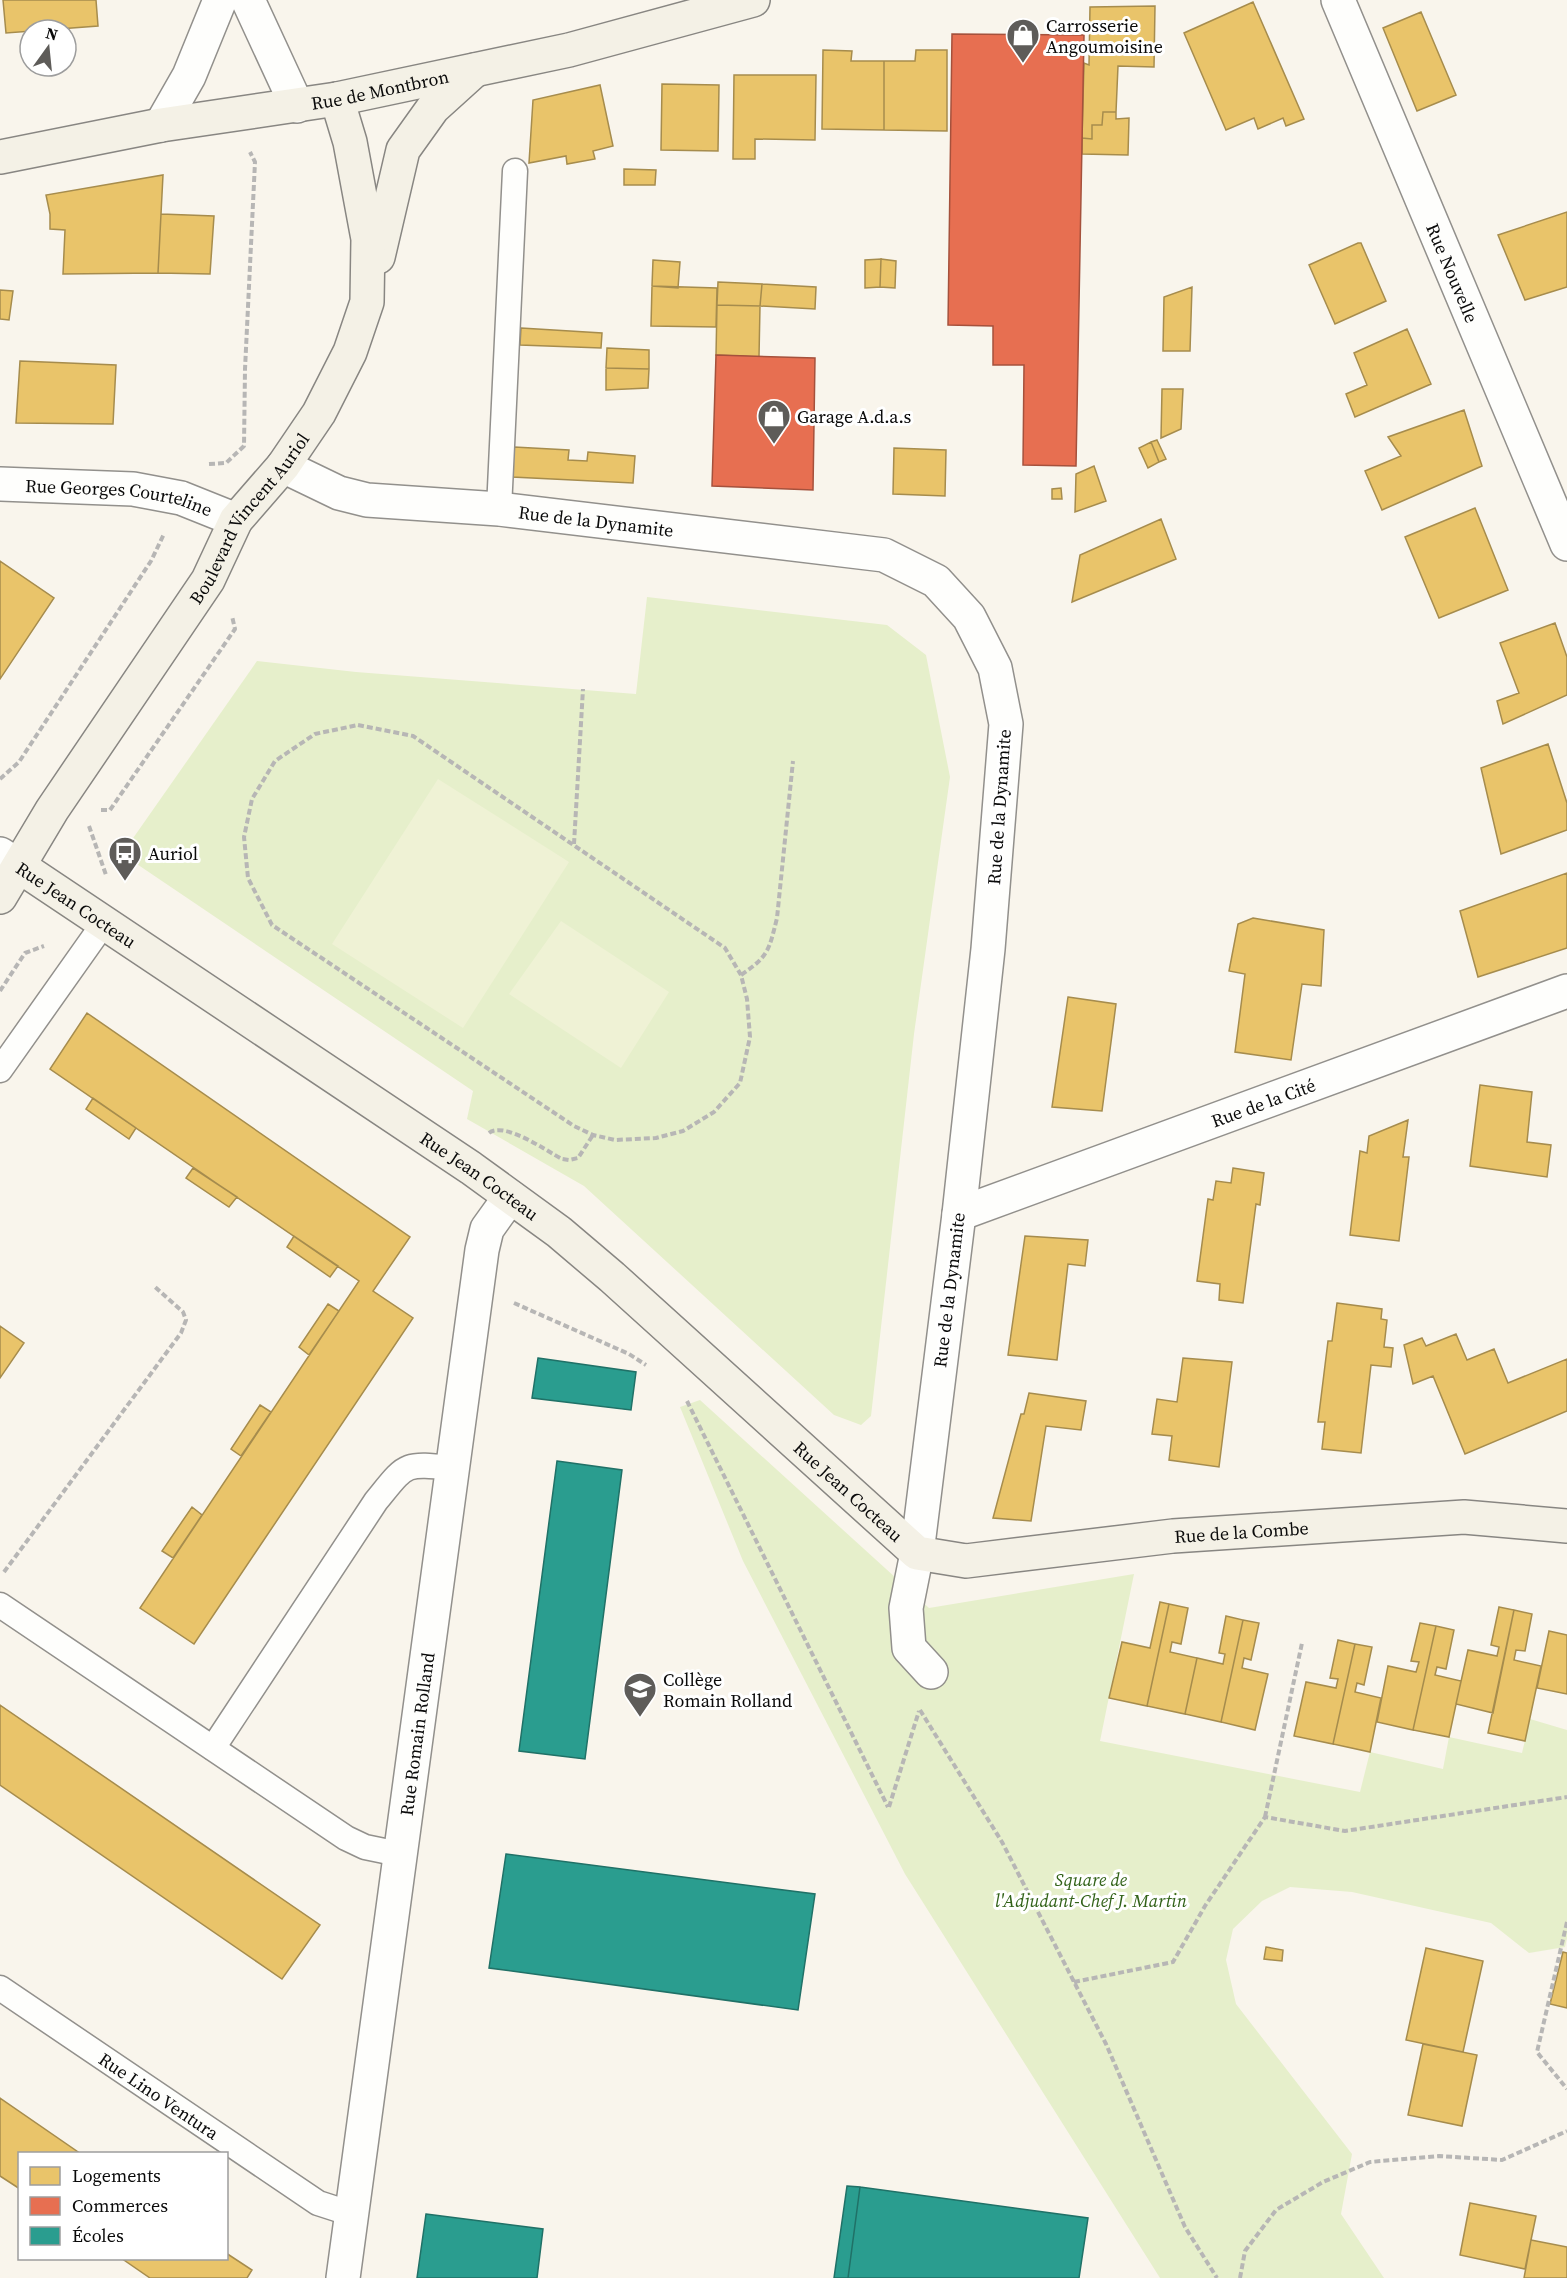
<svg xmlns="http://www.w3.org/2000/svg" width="1567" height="2278" font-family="'Source Serif 4',serif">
<rect width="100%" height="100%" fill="#f9f5ec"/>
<!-- green -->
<path fill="#e6efcb" d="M647,597L887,625L926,655L950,777L914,1034L871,1416L861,1425L834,1415L584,1186L467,1119L473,1091L122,854L257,661L356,672L636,694Z
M700,1400L929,1608L1134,1574L1100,1741L1360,1792L1370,1752L1443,1769L1449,1737L1522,1753L1530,1719L1567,1730V1938L1565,1947L1529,1953L1491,1923L1352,1892L1290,1887L1262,1901L1233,1929L1226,1960L1236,2004L1352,2154L1341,2214L1384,2278H1160L905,1874L743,1561L680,1407Z"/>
<!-- pitch -->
<path fill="#eff2d5" d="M438,779L569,862L463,1028L332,944Z
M561,921L669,992L621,1068L509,994Z"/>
<!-- homes -->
<path fill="#e9c46a" stroke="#a68c4d" stroke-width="1.5" d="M3,0H96L98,26L6,33Z
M1253,2L1304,119L1286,126L1283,118L1258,129L1254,118L1226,130L1184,33Z
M1155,6L1154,67L1118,66L1116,112H1103L1102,125H1092V139L1082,138L1084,63L1089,65L1090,7Z
M1421,12L1456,95L1417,111L1383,28Z
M823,50L852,51L851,61H884V130L822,129Z
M916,50H947V131L884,130V61H915Z
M734,75H816L815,140L755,139V159H733Z
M662,84L719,85L718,151L661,150Z
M600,85L613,146L593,151L595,159L567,164L566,156L529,163L533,100Z
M1103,112H1116V119L1129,118L1128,155L1082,154V138L1092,139V125H1102Z
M624,169L656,170L655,185H624Z
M163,175L158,273L63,274L65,230L50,229V214L46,195Z
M1567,212V287L1525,300L1498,235Z
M161,214L214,216L210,274L158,273Z
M1358,243H1361L1386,301L1335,324L1309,265Z
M881,259L880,287L865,288V260Z
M881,259L896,261L895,288L880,287Z
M653,260L680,262L678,288L652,286Z
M718,282L762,284L760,306L717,305Z
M762,284L816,287L815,309L760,306Z
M652,286L717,288L716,327L651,326Z
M1192,287L1190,351H1163L1164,297Z
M0,290L13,291L9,320L0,319Z
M717,305L760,306L759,357L716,355Z
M521,328L602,333L601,348L520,345Z
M1407,329L1431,384L1355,417L1346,394L1367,385L1354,353Z
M607,348L649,350V369L606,368Z
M20,361L116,365L113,424L16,423Z
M606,368L649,369L648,388L606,390Z
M1162,389H1183L1181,429L1161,438Z
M1464,410L1482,466L1382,510L1365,471L1401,456L1388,437Z
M1157,440L1166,459L1159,462L1151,442Z
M1151,442L1159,462L1148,468L1139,448Z
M514,447L569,450L568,460L587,461L588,452L635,456L633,483L512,477Z
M894,448L946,450L945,496L893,494Z
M1094,466L1106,501L1075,512L1076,474Z
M1061,488L1062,499H1052V489Z
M1475,508L1508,590L1439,618L1405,537Z
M1161,519L1176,559L1072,602L1080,555Z
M0,561L54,598L0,679Z
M1555,623L1567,657V695L1503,724L1497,701L1519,693L1500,643Z
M1548,744L1567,803V830L1501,854L1481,768Z
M1567,873V948L1478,977L1460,911Z
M1253,918L1324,930L1321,986L1302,984L1291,1060L1235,1052L1245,974L1229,971L1238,924Z
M1068,997L1116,1004L1102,1111L1052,1107Z
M87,1013L410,1237L373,1291L413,1318L194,1644L140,1608L359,1281L50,1069Z
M1480,1085L1532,1092L1527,1142L1551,1145L1547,1177L1470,1166Z
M93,1098L136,1128L129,1139L86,1109Z
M1408,1120L1403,1157H1409L1399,1241L1350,1235L1360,1151L1367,1153L1369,1136Z
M193,1168L237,1197L229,1207L186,1178Z
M1233,1168L1264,1173L1260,1205L1256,1204L1243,1303L1219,1300L1220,1284L1197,1281L1208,1199L1213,1200L1216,1181L1231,1183Z
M294,1236L338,1266L330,1277L287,1247Z
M1025,1236L1088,1240L1085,1266L1068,1264L1057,1360L1008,1355Z
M1337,1303L1382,1309L1381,1319L1387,1320L1384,1347L1393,1348L1391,1367L1371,1365L1361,1453L1322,1449L1325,1422H1318L1328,1341H1332Z
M328,1304L339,1311L309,1355L299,1347Z
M0,1326L24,1343L0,1378Z
M1456,1334L1467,1360L1494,1349L1508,1383L1567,1359V1411L1465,1454L1433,1376L1413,1384L1404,1345L1422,1338L1426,1346Z
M1183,1358L1232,1362L1219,1467L1169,1460L1172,1436L1152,1434L1157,1399L1177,1402Z
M1029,1393L1086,1401L1081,1430L1046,1426L1031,1521L993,1518L1021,1414H1024Z
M260,1405L271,1412L241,1456L231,1449Z
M192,1507L202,1515L173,1558L162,1551Z
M1160,1602L1169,1604L1147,1706L1109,1698L1122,1642L1150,1648Z
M1169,1604L1188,1608L1181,1644L1172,1642L1170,1652L1197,1658L1185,1714L1147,1706Z
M1499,1607L1514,1610L1493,1713L1456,1704L1468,1650L1497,1656L1499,1647L1491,1645Z
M1514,1610L1532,1614L1525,1651L1516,1650L1514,1660L1541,1666L1525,1741L1488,1733Z
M1226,1616L1243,1620L1221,1722L1185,1714L1197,1658L1223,1664L1225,1654L1219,1653Z
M1243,1620L1259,1623L1251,1660L1244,1658L1242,1668L1268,1674L1255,1730L1221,1722Z
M1420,1623L1436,1626L1413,1730L1377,1722L1388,1666L1416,1672L1419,1662L1411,1661Z
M1436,1626L1454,1630L1446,1669L1437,1667L1435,1675L1461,1681L1449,1737L1413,1730Z
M1549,1631L1567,1635V1694L1537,1688Z
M1338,1640L1355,1644L1333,1744L1294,1736L1306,1682L1336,1688L1338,1679L1330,1678Z
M1355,1644L1372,1647L1364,1685L1357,1683L1355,1692L1381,1698L1370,1752L1333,1744Z
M0,1705L320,1925L282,1979L0,1785Z
M1266,1947L1283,1950L1282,1961L1264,1959Z
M1426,1948L1483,1961L1463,2052L1406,2040Z
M1563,1952L1567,1953V2008L1550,2004Z
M1423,2044L1477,2055L1462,2126L1408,2115Z
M0,2098L81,2154H20V2189L0,2176Z
M1470,2203L1536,2216L1525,2269L1460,2255Z
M1531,2240L1567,2247V2278H1524Z
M226,2253L252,2270L247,2278H150L121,2258H226Z"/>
<!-- shops -->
<path fill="#e76f51" stroke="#a5513c" stroke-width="1.5" d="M952,34L1084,35L1076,466L1023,465L1024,365H993V326L948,325Z
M716,355L815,358L813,490L712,486Z"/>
<!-- schools -->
<path fill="#2a9d8f" stroke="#207167" stroke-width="1.5" d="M538,1358L636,1372L631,1410L532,1398Z
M557,1461L622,1470L585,1759L519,1751Z
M506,1854L815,1894L798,2010L489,1968Z
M847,2186L860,2187L848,2278H834Z
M860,2187L1088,2218L1079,2278H848Z
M426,2214L543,2229L537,2278H417Z"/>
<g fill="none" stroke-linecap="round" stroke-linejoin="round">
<!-- lane casing -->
<g stroke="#92908c" stroke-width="27">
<g id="lane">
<path d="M499,509L515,171"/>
<path d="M0,1070L104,923"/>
<path d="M0,1605L346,1838L365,1847L399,1854"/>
<path d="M213,1748L376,1501C407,1463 403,1463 453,1468"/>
<path id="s1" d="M0,1988L318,2203L352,2214"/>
</g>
</g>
<!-- street casing -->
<g stroke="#92908c" stroke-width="36">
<g id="street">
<path d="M248,0L297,106"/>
<path id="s2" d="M1338,0L1567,544"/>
<path d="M161,125L189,76L220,0"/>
<path id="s3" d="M283,466L339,493L367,500L499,509L884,555L936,581L969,617L995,668L1006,724L988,949L959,1214L917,1553L906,1608L909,1648L931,1672"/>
<path id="s4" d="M0,484L133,489L181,498L236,520"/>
<path d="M0,854L19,866"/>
<path id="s5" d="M959,1214L1567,991"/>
<path id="s6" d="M343,2278L482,1250L487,1229L510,1197"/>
</g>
</g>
<!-- secondary casing -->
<g stroke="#888682" stroke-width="36">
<g id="secondary">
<path id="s7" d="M0,157L161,125L337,99L569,50L753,0"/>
<path d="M378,257L403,150L433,108L475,70"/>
<path id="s8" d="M19,866L471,1168L559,1232L612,1277L917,1553L966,1561L1173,1536L1464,1517L1567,1526"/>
<path id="s9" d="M0,897L52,810L208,580L236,520L283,466L319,413L350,352L367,302L368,239L350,142L337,99"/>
</g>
</g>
<!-- path -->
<path stroke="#b7b6b5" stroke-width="4" stroke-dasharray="6 3" stroke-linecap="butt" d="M209,464L226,463L244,446L245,369L255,162L250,152
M358,725L413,736L725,948L741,975L747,999L750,1037L740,1083L714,1112L683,1131L656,1138L615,1140L593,1135L574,1126L272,925L248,878L244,837L252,799L275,761L315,734Z
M0,779L19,762L151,561L164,534
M101,810H110L235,629L232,616
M89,826L106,875
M574,844L583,689
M741,975C769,956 769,950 777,918L793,761
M0,991L25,953L44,946
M489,1133C504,1121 545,1150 562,1159L569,1160L578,1158L593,1135
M514,1303L629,1354L646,1365
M687,1401L888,1807
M4,1572L181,1333L186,1320L183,1312L155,1287
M920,1710L1002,1842L1106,2044L1185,2227L1217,2278
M889,1807L919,1711
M1265,1817L1302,1643
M1567,1922L1537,2052L1567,2089
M1074,1982L1173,1962L1205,1906L1265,1817L1345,1831L1567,1797
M1240,2278L1245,2251L1276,2210L1323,2182L1370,2162L1439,2156L1502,2160L1567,2131"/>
<!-- lane -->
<use href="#lane" stroke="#fefefc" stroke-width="24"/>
<!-- street -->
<use href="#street" stroke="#fefefc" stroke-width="33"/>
<!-- secondary -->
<use href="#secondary" stroke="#f4f1e6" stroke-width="33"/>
</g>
<!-- icons -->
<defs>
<g id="shop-pin" transform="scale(1.725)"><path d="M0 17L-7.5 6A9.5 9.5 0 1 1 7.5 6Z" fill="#5e5c59" stroke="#fff"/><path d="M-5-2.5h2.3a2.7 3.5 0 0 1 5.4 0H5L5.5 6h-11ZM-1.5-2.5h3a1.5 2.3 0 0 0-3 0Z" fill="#fff"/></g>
<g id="bus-pin" transform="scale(1.725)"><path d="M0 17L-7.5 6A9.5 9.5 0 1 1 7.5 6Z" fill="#5e5c59" stroke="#fff"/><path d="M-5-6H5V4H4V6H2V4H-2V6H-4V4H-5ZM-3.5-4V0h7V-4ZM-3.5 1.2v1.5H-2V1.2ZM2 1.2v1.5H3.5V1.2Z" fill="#fff"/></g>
<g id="school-pin" transform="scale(1.725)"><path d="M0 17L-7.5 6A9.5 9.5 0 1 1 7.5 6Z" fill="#5e5c59" stroke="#fff"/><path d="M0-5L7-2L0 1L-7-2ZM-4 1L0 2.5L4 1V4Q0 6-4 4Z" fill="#fff"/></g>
</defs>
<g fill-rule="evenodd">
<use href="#shop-pin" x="1023" y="35"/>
<use href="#shop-pin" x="774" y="416"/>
<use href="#bus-pin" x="125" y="853"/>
<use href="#school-pin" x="640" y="1689"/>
</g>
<g text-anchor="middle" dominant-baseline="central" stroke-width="6" stroke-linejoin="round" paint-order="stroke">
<!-- poi labels -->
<g font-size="18" fill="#0a0a0a" stroke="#fff" text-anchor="start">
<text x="1046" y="25">Carrosserie<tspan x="1046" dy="21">Angoumoisine</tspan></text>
<text x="797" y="416">Garage A.d.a.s</text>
<text x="148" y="853">Auriol</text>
<text x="663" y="1679">Collège<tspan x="663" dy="21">Romain Rolland</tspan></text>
</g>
<!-- street labels -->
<g font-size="18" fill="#0a0a0a" stroke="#fff">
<text stroke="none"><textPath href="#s7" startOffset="386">Rue de Montbron</textPath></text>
<text stroke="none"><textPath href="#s2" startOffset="296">Rue Nouvelle</textPath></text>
<text stroke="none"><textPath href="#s4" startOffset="120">Rue Georges Courteline</textPath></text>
<text stroke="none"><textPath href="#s9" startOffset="454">Boulevard Vincent Auriol</textPath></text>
<text stroke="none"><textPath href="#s3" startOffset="321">Rue de la Dynamite</textPath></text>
<text transform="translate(999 807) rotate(-86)">Rue de la Dynamite</text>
<text stroke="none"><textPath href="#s8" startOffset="69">Rue Jean Cocteau</textPath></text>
<text stroke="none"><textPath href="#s5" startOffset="324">Rue de la Cité</textPath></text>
<text stroke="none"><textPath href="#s8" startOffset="555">Rue Jean Cocteau</textPath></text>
<text transform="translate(949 1290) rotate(-83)">Rue de la Dynamite</text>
<text stroke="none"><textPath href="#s8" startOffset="1041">Rue Jean Cocteau</textPath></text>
<text stroke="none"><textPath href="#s8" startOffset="1460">Rue de la Combe</textPath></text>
<text stroke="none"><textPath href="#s6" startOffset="549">Rue Romain Rolland</textPath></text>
<text stroke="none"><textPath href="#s1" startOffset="192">Rue Lino Ventura</textPath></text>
</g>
<!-- park labels -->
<g font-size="18" font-style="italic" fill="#326219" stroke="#fff">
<text x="1091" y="1879">Square de<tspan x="1091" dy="21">l'Adjudant-Chef J. Martin</tspan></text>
</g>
</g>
<!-- legend -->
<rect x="18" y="2152" width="210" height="108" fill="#ffffff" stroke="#9d9d9d" stroke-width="1.5"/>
<rect x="30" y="2167" width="30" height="18" fill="#e9c46a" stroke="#9d9d9d" stroke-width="1.5"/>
<text x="72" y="2182" font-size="18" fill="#0a0a0a">Logements</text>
<rect x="30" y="2197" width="30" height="18" fill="#e76f51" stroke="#9d9d9d" stroke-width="1.5"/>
<text x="72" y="2212" font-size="18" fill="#0a0a0a">Commerces</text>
<rect x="30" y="2227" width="30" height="18" fill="#2a9d8f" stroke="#9d9d9d" stroke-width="1.5"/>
<text x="72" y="2242" font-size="18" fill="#0a0a0a">Écoles</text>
<!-- north arrow -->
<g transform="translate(48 48) rotate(15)"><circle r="28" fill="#ffffff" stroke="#9d9d9d" stroke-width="1.5"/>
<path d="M0-4.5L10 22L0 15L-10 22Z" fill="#5e5c59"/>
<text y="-9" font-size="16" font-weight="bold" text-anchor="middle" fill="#0a0a0a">N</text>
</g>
</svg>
